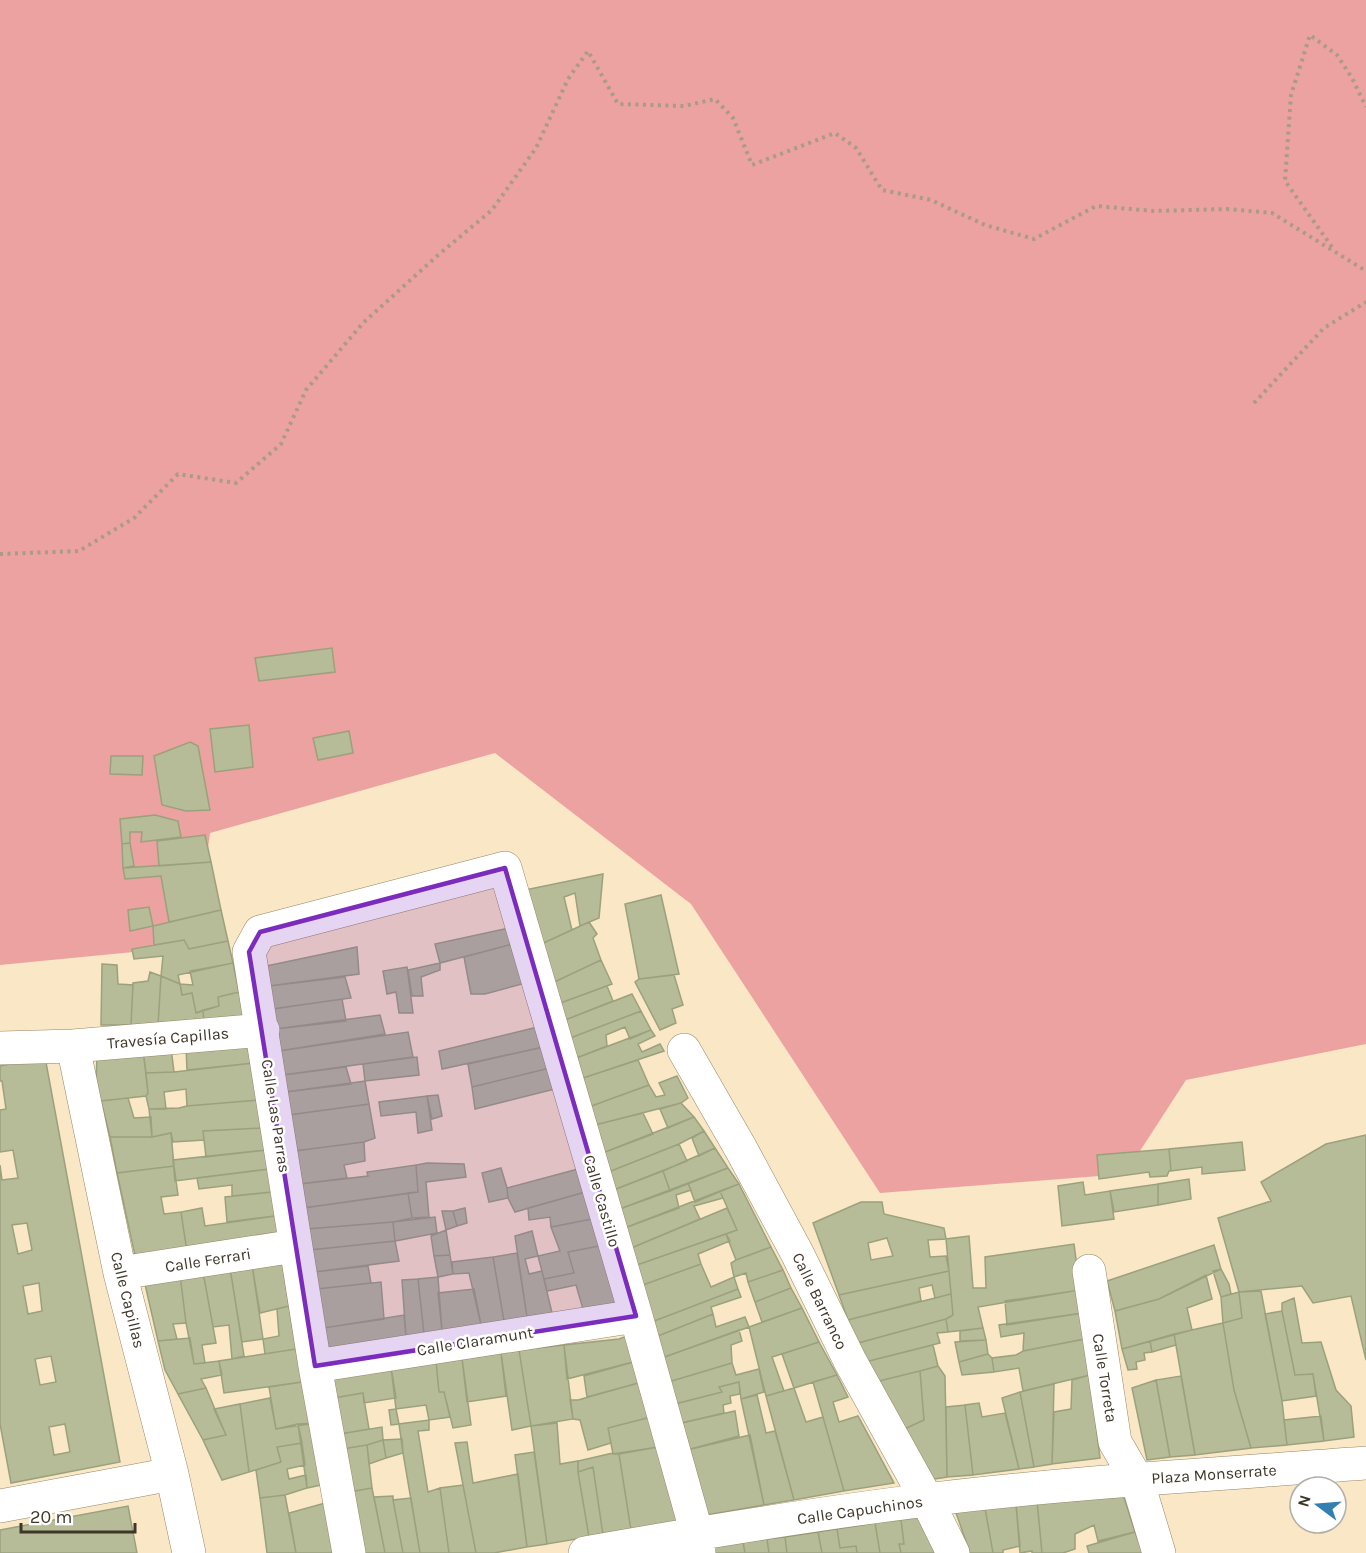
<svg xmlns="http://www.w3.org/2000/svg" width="1366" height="1553" font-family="Karla,sans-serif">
<rect width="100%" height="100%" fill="#fae7c5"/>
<!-- green -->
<path fill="#eca2a1" d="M0,0H1366V1044L1186,1080L1125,1174L880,1193L691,904L495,753L210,833L195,946L0,965Z"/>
<!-- building -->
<path fill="#b6bc98" stroke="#9ba07d" stroke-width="1.5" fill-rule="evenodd" d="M332,648L335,672L259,681L255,658Z
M249,725L253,767L215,772L210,729Z
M349,731L353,753L318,760L313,738Z
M190,742L198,746L210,810L186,811L162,805L154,756Z
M111,756H143L142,775L110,774Z
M155,815L178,821L181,837L141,842L142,832H130V843L122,844L120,819Z
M205,835L211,862L159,866L157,841Z
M130,843L134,866L123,868L122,844Z
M211,862L221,910L169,922L161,876L125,879L123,868Z
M603,874L599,918L580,926L575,893L564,897L572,930L537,946L520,891Z
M661,895L679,974L639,979L625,904Z
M149,907L153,926L130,931L128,910Z
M221,910L228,941L189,949L184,940L154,945L153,926Z
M589,922L597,934L593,938L601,960L548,985L537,946Z
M513,927L517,943L440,963L435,944Z
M184,940L189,949L228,941L233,963L178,975L180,984L161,976L163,956L134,959L132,949Z
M517,943L529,982L485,994H471L464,957Z
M357,947L359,974L269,986L266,966Z
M601,960L612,984L555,1005L548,985Z
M233,963L239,992L218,997L219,1006L196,1013L192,993L182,995L180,984L193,985L190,971Z
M440,963V970L421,977L423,996H412L408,970Z
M102,964L117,965L118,984L133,985L131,1025H101Z
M407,967L413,1013H399L396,992L387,994L383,971Z
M150,972L161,976L158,1025H131L133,983L148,981Z
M674,975L683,1005L672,1009L676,1023L660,1030L635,982L639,979Z
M161,976L180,984L182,995L192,993L196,1013L203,1010L204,1024L158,1025Z
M345,977L351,998L273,1009L269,986Z
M607,986L613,1001L560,1022L555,1005Z
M239,992L246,1024H204L203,1010L219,1006L218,997Z
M632,994L641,1011L565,1040L560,1022Z
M342,999L346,1021L276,1029L273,1009Z
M641,1011L651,1030L630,1039L625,1027L606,1035L607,1046L571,1060L565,1040Z
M380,1015L385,1034L279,1051L276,1029Z
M542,1026L548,1046L442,1069L439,1051Z
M651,1030L655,1036L638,1044L642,1052L660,1044L664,1051L577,1080L571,1060Z
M408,1032L413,1057L283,1075L279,1051Z
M250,1040L254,1063L187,1070L186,1047Z
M548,1046L554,1067L472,1087L468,1064Z
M171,1048L174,1072L146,1073L143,1050Z
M143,1050L148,1093L146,1096L101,1101L96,1086L97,1054Z
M45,1057L120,1462L11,1483L0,1424V1165L2,1180L18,1178L13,1150L0,1152V1110L6,1109L2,1081H0V1066ZM27,1223L32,1250L18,1254L12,1225ZM39,1283L42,1311L28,1314L23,1286ZM51,1356L56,1382L40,1385L35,1359ZM65,1424L70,1452L54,1455L49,1427Z
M417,1057L419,1075L365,1081L363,1064Z
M638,1060L649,1085L586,1108L577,1080Z
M254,1063L259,1100L187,1106L186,1089L164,1092L166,1109H149L146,1096L148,1093L146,1073L174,1072Z
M346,1067L351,1084L286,1092L283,1075Z
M554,1067L559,1088L475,1109L472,1087Z
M677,1076L688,1098L681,1103L591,1126L586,1108L649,1085L656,1097L665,1095L659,1083Z
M365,1081L369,1104L289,1115L286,1092Z
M438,1095L442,1116L432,1119L427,1096Z
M427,1096L432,1130L418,1133L416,1112L381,1116L379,1102Z
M128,1098L134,1118L151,1117L152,1137H110L101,1101Z
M259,1100L263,1128L203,1131L204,1140L173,1142L171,1133L152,1137L149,1109L179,1108L187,1106Z
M681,1103L694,1117L668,1128L660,1109Z
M369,1104L375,1138L364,1142L295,1151L289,1115Z
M643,1113L653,1134L600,1154L591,1126Z
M694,1117L704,1131L679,1144L606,1173L600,1154Z
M263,1128L266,1150L206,1157L203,1131Z
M704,1131L715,1148L699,1156L692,1138Z
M171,1133L174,1166L117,1173L110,1137H152Z
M1366,1135V1360L1351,1296L1313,1303L1302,1286L1239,1292L1218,1218L1271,1201L1261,1182L1326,1144Z
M364,1142L365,1161L344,1165L347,1178L300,1184L295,1151Z
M1242,1142L1245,1170L1202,1174V1167L1171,1171L1169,1149Z
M679,1144L687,1161L611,1191L606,1173Z
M715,1148L728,1168L670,1191L663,1171Z
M1169,1149L1171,1171H1169L1167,1176L1150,1177L1149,1172L1099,1179L1097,1155Z
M266,1150L269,1169L175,1181L173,1160Z
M427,1163L464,1164L466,1177L426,1182L429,1217L412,1218L408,1193L418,1192L416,1165Z
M416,1165L418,1192L304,1208L300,1184L368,1176L367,1172Z
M174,1166L178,1195L161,1197L164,1214L181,1212L187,1252L136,1260L117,1173Z
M501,1168L507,1188L508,1198L489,1202L482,1173Z
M582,1168L589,1191L515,1212L508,1198L507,1188Z
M728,1168L739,1184L695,1202L688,1183Z
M269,1169L272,1192L232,1196V1185L199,1189L197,1178Z
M663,1171L670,1191L617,1210L611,1191Z
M1189,1179L1191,1199L1158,1205V1184Z
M1083,1182L1085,1195L1110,1191L1114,1219L1062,1226L1058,1186Z
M688,1183L691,1190L676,1195L679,1208L622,1229L617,1210Z
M739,1184L771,1247L736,1260L726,1234L737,1230L720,1191Z
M1158,1184V1205L1114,1212L1110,1191Z
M589,1191L597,1218L551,1227L550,1217L529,1220L528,1208Z
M720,1191L723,1198L694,1206L700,1219L629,1249L622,1229Z
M272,1192L275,1216L227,1222L225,1197Z
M408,1193L412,1218L393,1222L307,1229L304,1208Z
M861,1202H882L884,1214L944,1228L946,1239L928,1240L930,1257L946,1256L949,1271L839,1295L813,1223ZM887,1238L893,1256L871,1260L868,1243Z
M202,1208L205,1226L275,1216L279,1236L187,1252L181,1212Z
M465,1208L467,1223L457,1226L453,1211Z
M727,1208L737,1230L634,1266L629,1249Z
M442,1211H453L457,1226L446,1230Z
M435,1217L437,1233L395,1241L393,1222Z
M597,1218L604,1245L568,1252L574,1273L544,1279L538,1256L560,1251L551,1227Z
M393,1222L395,1241L310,1250L307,1229Z
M446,1230L450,1255L434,1256L431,1236Z
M532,1231L538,1256L525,1259L529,1274L542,1271L552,1313L527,1317L515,1236Z
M726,1234L730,1241L698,1254L701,1264L640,1286L634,1266Z
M969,1236L973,1288H986L985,1257L1074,1244L1080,1290L978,1307L983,1328L948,1332L946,1319L953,1315L946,1239Z
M395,1241L399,1261L314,1272L310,1250Z
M604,1245L621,1304L583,1309L576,1285L547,1291L544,1279L574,1273L568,1252Z
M1214,1245L1221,1269L1159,1299L1115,1311L1107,1281Z
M771,1247L783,1270L748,1282L746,1273L734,1277L731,1263L736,1260Z
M517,1253L527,1317L504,1321L493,1257Z
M450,1255L453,1274L438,1277L434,1256Z
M493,1257L504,1321L481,1325L469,1273L453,1274L452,1262Z
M282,1261L289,1306L260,1313L252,1265Z
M701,1264L711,1287L734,1277L738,1289L649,1323L640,1286Z
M252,1265L263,1339L242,1342L230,1268Z
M368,1266L371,1283L317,1289L314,1272Z
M230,1268L244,1356L232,1359L229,1325L213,1327L203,1272Z
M1221,1269L1229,1284L1231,1294L1221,1297L1213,1271Z
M783,1270L791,1288L755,1302L748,1282Z
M949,1271L951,1294L935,1298L932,1285L919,1288L921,1301L848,1320L839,1295Z
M203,1272L216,1343L202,1345L205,1363L194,1364L186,1323L180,1275Z
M180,1275L186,1323L173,1324L177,1339L158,1341L144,1280Z
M1206,1275L1212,1299L1187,1308L1192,1330L1122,1349L1115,1311L1159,1299Z
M438,1277L442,1331L424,1334L418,1279Z
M418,1279L424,1334L406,1337L402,1280Z
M381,1282L384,1319L323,1328L317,1289Z
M791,1288L802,1308L762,1322L755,1302Z
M474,1289L481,1325L442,1331L438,1293Z
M738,1289L741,1297L711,1307L713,1314L653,1338L649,1323Z
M1080,1290L1082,1313L1007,1325L1005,1301Z
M1261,1291L1282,1401L1287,1445L1251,1448L1234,1390L1223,1323L1242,1318L1239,1292Z
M1239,1292L1242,1318L1223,1323L1221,1297Z
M951,1294L953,1315L946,1319L858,1343L848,1320Z
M1294,1298L1302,1343L1321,1342L1336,1390L1351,1406L1354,1437L1324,1441L1313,1374L1295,1375L1282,1311V1303Z
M289,1306L296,1349L265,1354L263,1339L279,1336L277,1309Z
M802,1308L819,1342L772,1357L784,1391L766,1396L749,1327Z
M1282,1311L1295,1375L1313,1374L1316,1396L1282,1401L1265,1314Z
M1082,1313L1085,1339L1023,1351L1024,1333L1001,1337L999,1325Z
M713,1314L716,1327L745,1317L749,1327L659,1359L653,1338Z
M404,1315L406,1337L326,1350L323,1328Z
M946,1319L948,1332L937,1333L940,1343L865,1362L858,1343Z
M1223,1323L1234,1390L1251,1448L1195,1455L1174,1334Z
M983,1328L986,1340L960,1341V1331Z
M739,1330L742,1341L731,1345L732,1363L665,1383L659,1359Z
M1174,1334L1176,1345L1152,1352L1150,1341Z
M630,1335L637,1361L567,1379L564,1345L619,1339Z
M190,1338L194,1364L219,1361L222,1375L201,1379L206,1388L178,1394L165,1370L158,1341Z
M1085,1339L1090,1375L1023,1391L1019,1368L994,1372L992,1358L1016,1355L1023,1351Z
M986,1340L988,1354L959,1362L955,1342Z
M1150,1341L1152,1352L1144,1353L1145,1360L1136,1362L1137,1369L1128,1370L1122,1349Z
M819,1342L837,1375L794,1388L782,1354Z
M564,1345L573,1419L531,1426L519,1350Z
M933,1345L938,1366L920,1371L875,1382L865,1362Z
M296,1349L302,1382L224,1393L219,1361Z
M519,1350L531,1426L512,1430L501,1353Z
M501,1353L506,1396L467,1402L462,1358Z
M988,1354L992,1358L994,1372L962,1375L959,1362Z
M462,1358L471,1425L453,1428L444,1392H439L436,1361Z
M436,1361L439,1392H444L450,1417L429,1420L426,1405L396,1409L391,1367Z
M637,1361L642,1382L587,1397L584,1376Z
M732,1363L736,1375L759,1369L764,1392L741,1399L739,1382L719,1387L722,1392L671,1405L665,1383Z
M938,1366L945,1376L947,1477L922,1481L900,1431L924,1420L920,1371Z
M391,1367L396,1398L364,1403L363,1393L334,1398L330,1375Z
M920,1371L924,1420L900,1431L875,1382Z
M837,1375L848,1397L833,1402L839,1422L858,1416L894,1483L844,1491L813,1382Z
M1090,1375L1100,1458L1052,1464L1054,1412L1071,1409L1072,1380Z
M1181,1376L1195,1455L1170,1457L1156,1380Z
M1156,1380L1170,1457L1147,1460L1132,1388Z
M302,1382L317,1423L276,1429L269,1387Z
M642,1382L651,1417L608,1428L611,1443L588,1450L580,1420L573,1419L570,1400H578Z
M739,1382L740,1394L730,1396L731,1403L723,1405L724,1413L677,1424L671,1405L722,1392L719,1387Z
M1054,1384L1052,1464L1034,1467L1020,1392Z
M206,1388L226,1435L203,1440L178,1394Z
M794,1388L806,1422L823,1417L844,1491L794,1500L766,1396Z
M1020,1392L1034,1467L1019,1469L1002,1398Z
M363,1393L369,1429L340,1434L334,1398Z
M757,1395L766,1433L775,1431L794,1500L764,1505L741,1399Z
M270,1398L276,1429L298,1424L302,1443L277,1447L281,1462L249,1472L240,1404Z
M979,1403L982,1417L1005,1413L1019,1469L973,1475L965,1405Z
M240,1404L249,1472L222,1480L203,1440L226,1435L214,1409Z
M965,1405L973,1475L947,1477L946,1407Z
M396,1409L399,1424L391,1425L389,1410Z
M735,1411L739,1436L683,1451L677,1424Z
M1321,1416L1324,1441L1287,1445L1284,1420Z
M651,1417L658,1447L613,1454L608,1428Z
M429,1420V1430L418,1431L428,1492L440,1488L449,1553H420L403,1453L399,1424Z
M317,1423L326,1484L307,1488L298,1424Z
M557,1423L560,1464L578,1461V1472L589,1537L547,1544L531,1426Z
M382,1427L383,1440L367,1445L342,1449L340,1434Z
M750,1435L764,1505L701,1516L683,1451Z
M402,1439L403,1453L386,1458L383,1440Z
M383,1440L386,1458L369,1464L367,1445Z
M467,1442L473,1483L518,1474L527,1547L494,1553H476L455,1443Z
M302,1443L305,1465L287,1469L289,1479L306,1475L307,1488L285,1495L260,1498L256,1470L281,1462L277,1447Z
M367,1445L372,1488L349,1492L342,1449Z
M658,1447L685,1522L631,1530L619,1454Z
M534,1452L547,1544L527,1547L515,1455Z
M613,1453V1454H619L631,1530L603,1535L593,1467L578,1472V1461Z
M593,1467L603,1535L589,1537L578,1472Z
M463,1485L476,1553H449L440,1488Z
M372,1488L385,1553H359L349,1492Z
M1122,1491L1135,1532L1098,1541L1094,1525L1075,1534V1549L1063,1553H1042L1037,1501Z
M285,1495L296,1553H267L260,1498Z
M393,1496V1500L403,1553H385L374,1497Z
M411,1498L420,1553H403L393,1500Z
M1037,1501L1042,1553H1032V1551L1020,1553L1016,1504Z
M329,1502L338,1553H296L289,1513Z
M1016,1504L1020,1546L1003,1550V1553H993L985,1508Z
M128,1506L137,1553H0V1530Z
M985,1508L993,1553H970L955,1510Z
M923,1517L940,1553H901L899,1544H904L901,1520Z
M901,1520L904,1544H899L901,1553H880L875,1523Z
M875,1523L880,1553H857L856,1546L840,1548L837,1529Z
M837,1529L840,1548L856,1546L857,1553H822L818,1532Z
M818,1532L822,1553H787L785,1537Z
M1135,1532L1143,1553H1089L1087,1546Z
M785,1537L787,1553H769L767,1539Z
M767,1539L769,1553H745L743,1542Z
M743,1542L745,1553H704L703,1549Z"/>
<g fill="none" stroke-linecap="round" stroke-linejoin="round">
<!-- minor casing -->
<g stroke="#978666" stroke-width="34">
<path id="minor" d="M73,1046L120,1273L172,1474L189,1553
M0,1048L73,1046L263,1030
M684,1050L741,1149L797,1253L850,1361L927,1500L953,1553
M1089,1271L1115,1442L1137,1480L1159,1553
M120,1273L295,1246
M315,1366L636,1316
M0,1506L172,1474
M349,1553L315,1366L249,952L260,932L505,868L636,1316L697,1534L699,1553
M585,1553C698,1533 812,1514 926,1500C1072,1482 1220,1474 1366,1463"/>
</g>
<!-- path -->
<path stroke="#aa9c82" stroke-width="4" stroke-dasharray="3 4.5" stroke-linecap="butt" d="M1332,247L1285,181L1291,95L1310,35L1337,55L1352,78L1366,107
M1254,403L1324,328L1366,302
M0,554L79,551L134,518L178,474L236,483L281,444L306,390L363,323L437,256L492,210L536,148L568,79L588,51L618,104L684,106L715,99L733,118L752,165L835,133L856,148L882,190L931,200L985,225L1034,239L1096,206L1154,211L1227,209L1272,213L1366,271"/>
<!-- minor -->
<use href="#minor" stroke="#fff" stroke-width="33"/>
</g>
<!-- marked area -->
<path fill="#7b2cbf" fill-opacity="0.2" stroke="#7b2cbf" stroke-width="4.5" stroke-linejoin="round" d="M505,868L636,1316L315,1366L249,952L260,932Z"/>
<g text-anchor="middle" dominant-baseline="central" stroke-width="5" stroke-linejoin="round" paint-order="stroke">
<!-- street labels -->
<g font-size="16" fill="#3e3629" stroke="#fff">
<text transform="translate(168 1038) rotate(-5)">Travesía Capillas</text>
<text transform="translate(276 1116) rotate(81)">Calle Las Parras</text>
<text transform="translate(602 1201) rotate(74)">Calle Castillo</text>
<text transform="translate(208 1260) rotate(-9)">Calle Ferrari</text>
<text transform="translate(128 1300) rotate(76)">Calle Capillas</text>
<text transform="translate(820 1301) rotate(64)">Calle Barranco</text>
<text transform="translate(475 1341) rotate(-9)">Calle Claramunt</text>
<text transform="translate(1105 1378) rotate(81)">Calle Torreta</text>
<text transform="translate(1214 1474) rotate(-4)">Plaza Monserrate</text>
<text transform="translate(860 1510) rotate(-8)">Calle Capuchinos</text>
</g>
</g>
<!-- north arrow -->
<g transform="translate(1318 1505) rotate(286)"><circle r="28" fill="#ffffff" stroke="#b2afa9" stroke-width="1.5"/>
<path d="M0-4.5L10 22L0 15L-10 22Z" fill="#3280b2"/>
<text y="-9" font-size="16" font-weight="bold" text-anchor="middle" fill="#3e3629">N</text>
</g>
<!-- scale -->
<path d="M21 1523v9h114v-9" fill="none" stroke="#3e3629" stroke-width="3"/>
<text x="30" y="1523" font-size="18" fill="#3e3629" stroke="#ffffff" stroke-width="4.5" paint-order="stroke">20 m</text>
</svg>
